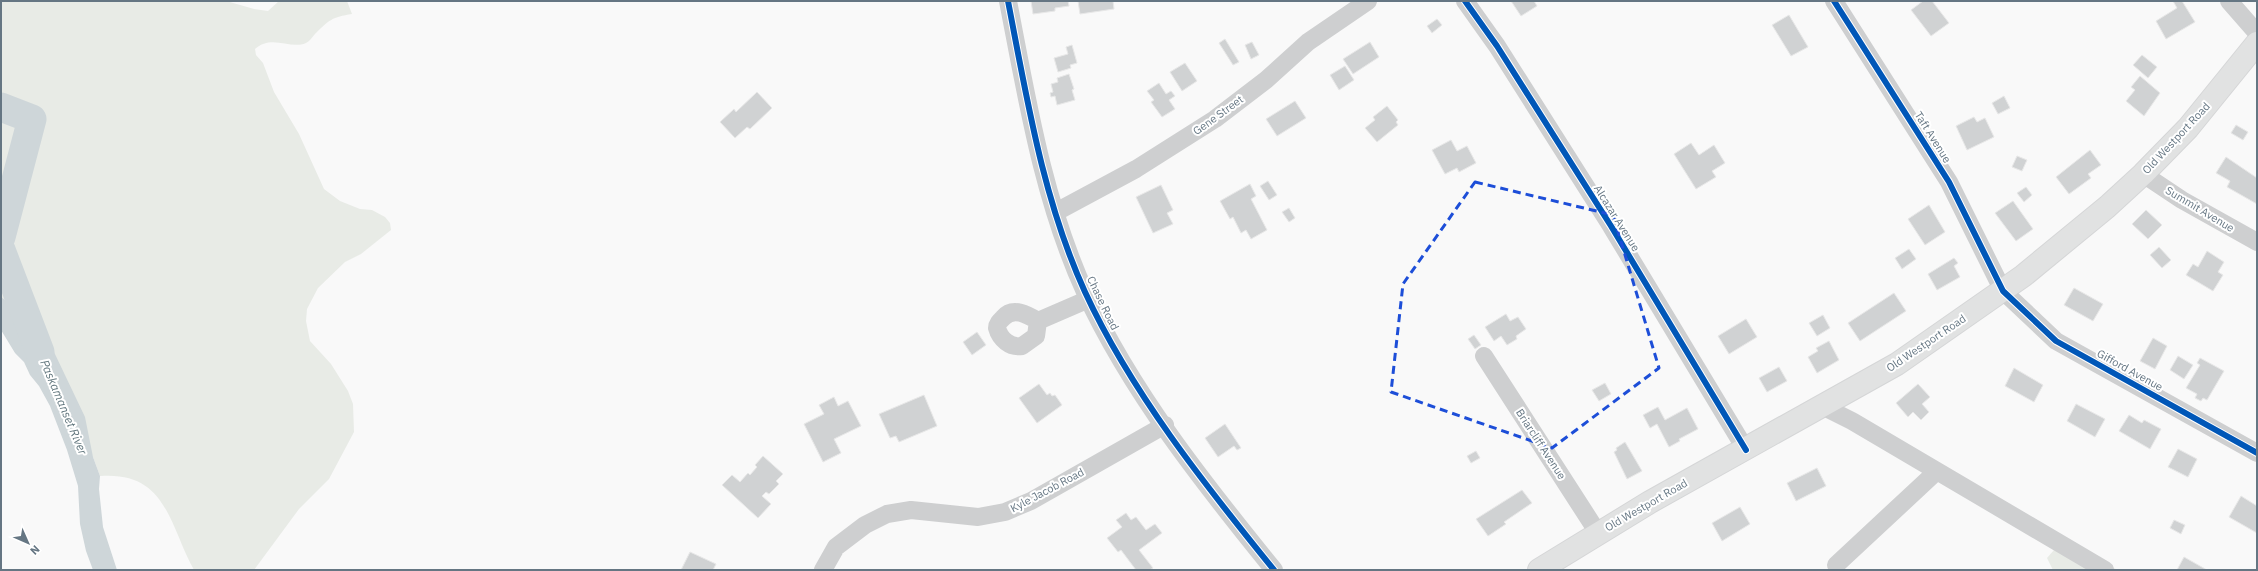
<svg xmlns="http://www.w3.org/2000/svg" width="2258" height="571" font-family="'IBM Plex Sans',sans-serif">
<rect width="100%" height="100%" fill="#f9f9f9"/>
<!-- green -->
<path fill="#e8ebe6" d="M1,1H226L254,9L268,11L279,1H347L352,14C332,17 329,20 315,34C312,37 310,41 306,43C290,50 272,34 255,49L256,55L263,63L274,92L299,134L324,189L340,201L360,209L372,210L385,217L390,223L391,230L361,254L345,262L318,288L307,309L306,321L310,341L331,364L348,391L353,404L354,432L329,479L299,509L254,570H194C169,525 167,471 100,476L93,457L24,313L1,297Z
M2054,550L2085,555L2118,570H2053L2047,558Z"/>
<!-- water -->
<path fill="#ced6d9" d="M1,297L24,313L54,352L85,417L93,457L100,476L99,489L103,527L117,570H93L86,551L80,524L78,486L67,450L50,406L39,386L30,375L24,362L15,353L1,330Z"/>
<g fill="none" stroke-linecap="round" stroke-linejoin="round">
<!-- river -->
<path stroke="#ced6d9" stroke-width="29" d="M1,107L32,119L1,237
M1,250L40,352"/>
</g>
<!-- building -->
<path fill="#d0d2d3" stroke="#e8e8e8" d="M1031,1H1068L1069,6L1055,8V11L1033,14Z
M1078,1H1113L1114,9L1080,14Z
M1511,1H1534L1537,6L1521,16Z
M1923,1H1932L1949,23L1931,36L1911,10Z
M2173,1H2182L2195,22L2166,39L2156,21L2177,8Z
M1789,15L1808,47L1791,56L1772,25Z
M1437,19L1442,25L1432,33L1427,26Z
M1225,39L1239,62L1233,65L1219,43Z
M1252,42L1259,55L1251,59L1245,45Z
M1370,42L1379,57L1353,74L1343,59Z
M1072,45L1077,63L1070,65L1071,68L1058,72L1054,58L1068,54L1066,47Z
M2142,55L2157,67L2148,78L2133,65Z
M1185,63L1197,81L1182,91L1170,72Z
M1345,66L1354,80L1339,90L1330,75Z
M1069,74L1074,89L1072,90L1075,100L1057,105L1055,96L1051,97L1050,93L1053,92L1051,84L1058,82L1057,78Z
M2140,76L2160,93L2144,116L2126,101L2135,90L2131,87Z
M1159,83L1166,94L1171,91L1175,96L1169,100L1175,109L1162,117L1151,102L1154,100L1147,91Z
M757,92L772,108L750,129L747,127L735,138L720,122L734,109L736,112Z
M2004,96L2010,108L1998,114L1992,103Z
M1295,101L1306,118L1277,136L1266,119Z
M1387,106L1398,120L1396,122L1398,125L1377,142L1365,128L1375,120L1373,117Z
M1974,117L1977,122L1985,118L1994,137L1967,150L1956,126Z
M2236,125L2248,132L2243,140L2231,133Z
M1451,140L1457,151L1467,146L1476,163L1459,172L1457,168L1445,174L1432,150Z
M1691,143L1699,155L1714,145L1725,163L1712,171L1716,177L1696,189L1674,154Z
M2090,150L2101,165L2088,174L2091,178L2069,194L2056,177Z
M2017,156L2027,160L2022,171L2012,167Z
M2226,157L2257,178V204L2227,187L2230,181L2216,173Z
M1268,181L1277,195L1269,200L1260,186Z
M1250,184L1256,196L1251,199L1267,230L1251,239L1246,230L1241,233L1233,217L1230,219L1220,201Z
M1161,185L1173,210L1167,213L1173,224L1153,233L1136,197Z
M2026,187L2032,195L2024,202L2017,193Z
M2013,201L2033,229L2016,241L1995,213Z
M1929,205L1945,232L1925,245L1908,219Z
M1289,208L1295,218L1289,222L1282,212Z
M2146,210L2162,225L2148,239L2132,224Z
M2159,247L2171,260L2162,268L2150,255Z
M1909,249L1916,259L1902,269L1895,258Z
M2207,251L2224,262L2218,272L2223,275L2213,291L2186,275L2193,264L2198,267Z
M1954,258L1958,263L1954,266L1960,277L1937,290L1928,274Z
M2074,288L2103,304L2093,321L2064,305Z
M1894,293L1906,311L1860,341L1848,323Z
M1506,314L1510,321L1518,317L1526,329L1516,336L1517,339L1507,345L1501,336L1494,341L1485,327Z
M1823,315L1830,328L1817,336L1809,323Z
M1746,319L1757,337L1729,354L1718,336Z
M977,332L986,345L972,355L963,342Z
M1474,335L1481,345L1475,349L1468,339Z
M2153,338L2167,346L2155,369L2140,361Z
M1829,341L1839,360L1817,373L1808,357L1818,351L1816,348Z
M2178,356L2193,365L2184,379L2170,370Z
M2200,358L2224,371L2207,400L2203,398L2201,401L2195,398L2197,394L2186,388L2200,365L2197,363Z
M1779,367L1787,381L1767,392L1759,378Z
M2014,368L2043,385L2034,402L2005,386Z
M1605,383L1611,394L1599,401L1592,390Z
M1039,384L1047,395L1050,393L1052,396L1055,395L1062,405L1037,423L1019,398Z
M1918,384L1930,397L1922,404L1929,412L1921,420L1913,412L1908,417L1896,403Z
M924,395L937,426L899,442L896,436L890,438L879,414Z
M834,397L838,406L848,401L861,426L834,439L841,453L823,462L804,424L824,414L819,405Z
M2076,404L2105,419L2095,437L2067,421Z
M1658,407L1665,420L1687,408L1698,429L1679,439L1680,441L1669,447L1657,424L1650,428L1643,415Z
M2129,415L2142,423L2144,420L2161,429L2150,449L2119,431Z
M1225,424L1241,448L1237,450L1234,446L1218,457L1205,438Z
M1625,442L1642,471L1627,479L1614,452L1617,450L1616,448Z
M2178,449L2197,459L2188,477L2168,467Z
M1476,451L1480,458L1471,463L1467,456Z
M763,456L783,474L776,481L779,484L769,494L766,492L762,496L771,504L758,518L722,485L732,475L740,482L748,473L750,475L757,467L755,465Z
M1817,468L1826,486L1796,501L1787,483Z
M1522,490L1532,503L1504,522L1506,524L1488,536L1476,519Z
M2241,496L2257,506V533L2229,517Z
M1740,507L1750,524L1722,541L1712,523Z
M1126,513L1131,520L1136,517L1146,530L1155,524L1162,533L1139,550L1153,568L1150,570H1136L1121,550L1118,552L1107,538L1122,527L1116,520Z
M2174,520L2185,525L2181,534L2170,528Z
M690,552L716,564L713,570H681Z
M2184,557L2207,570H2177Z"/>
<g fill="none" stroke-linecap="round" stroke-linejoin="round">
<!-- major casing -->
<g stroke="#d5d6d7" stroke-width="24">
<path id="major" d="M1539,570L1650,502L1897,364L2023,276L2107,207L2143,174L2188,128L2257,43"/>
</g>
<!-- minor -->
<path stroke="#cecfd0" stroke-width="18" d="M1008,1C1027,99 1043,200 1085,292C1131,392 1205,485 1274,570
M1465,1L1497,46L1611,226L1746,450
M1834,1L1949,182L2003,291L2056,341L2257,453
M2229,1L2257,33
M2143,174L2182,200L2257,242
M1056,212L1136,169L1215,119L1266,80L1308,42L1368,1
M1038,321L1036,336L1022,346C1010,348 1000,339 997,328C997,324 1000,321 1003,318C1013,306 1028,315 1038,321L1089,299
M1484,356L1598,533
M1822,406L1852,421L2105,570
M1836,565L1937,471
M823,570L836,547L865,525L887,514L911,510L978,517L1005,512L1031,501L1165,425"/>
<!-- major -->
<use href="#major" stroke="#e1e2e2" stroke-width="22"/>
<!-- cycleway casing -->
<g stroke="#fff" stroke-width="8">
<path id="cycleway" d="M1008,1C1027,99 1043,200 1085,292C1131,392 1205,485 1274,570
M1465,1L1497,46L1611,226L1746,450
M1834,1L1949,182L2003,291L2056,341L2257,453"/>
</g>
<!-- cycleway -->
<use href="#cycleway" stroke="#0057b8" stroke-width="6"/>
</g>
<!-- marked area -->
<path fill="none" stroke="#1d4ed8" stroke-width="3" stroke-dasharray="8 5" stroke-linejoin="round" d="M1475,182L1613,215L1659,368L1552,448L1391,392L1403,284Z"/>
<g text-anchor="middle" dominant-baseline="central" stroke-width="4" stroke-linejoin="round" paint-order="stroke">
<!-- street labels -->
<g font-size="11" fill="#657683" stroke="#fff">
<text transform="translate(1218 115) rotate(-36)">Gene Street</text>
<text transform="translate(1933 137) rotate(58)">Taft Avenue</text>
<text transform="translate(2176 138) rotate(-47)">Old Westport Road</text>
<text transform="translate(2200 209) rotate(31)">Summit Avenue</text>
<text transform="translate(1617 218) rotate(58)">Alcazar Avenue</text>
<text transform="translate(1103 303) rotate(64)">Chase Road</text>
<text transform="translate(1926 343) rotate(-34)">Old Westport Road</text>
<text transform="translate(2130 370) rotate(29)">Gifford Avenue</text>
<text transform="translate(1541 444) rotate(57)">Briarcliff Avenue</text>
<text transform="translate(1047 490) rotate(-28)">Kyle Jacob Road</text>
<text transform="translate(1646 505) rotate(-30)">Old Westport Road</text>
</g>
<!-- water labels -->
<g font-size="12" font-style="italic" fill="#60757c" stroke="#fff">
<text transform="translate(64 407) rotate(67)">Paskamanset River</text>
</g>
</g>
<!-- border -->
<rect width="2258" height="571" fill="none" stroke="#657683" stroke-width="4"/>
<!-- north arrow -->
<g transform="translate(28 543) rotate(135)" stroke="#ffffff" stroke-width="3" paint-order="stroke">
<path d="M0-3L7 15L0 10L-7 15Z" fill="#657683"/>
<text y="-6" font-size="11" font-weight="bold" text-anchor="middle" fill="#657683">N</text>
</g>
</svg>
